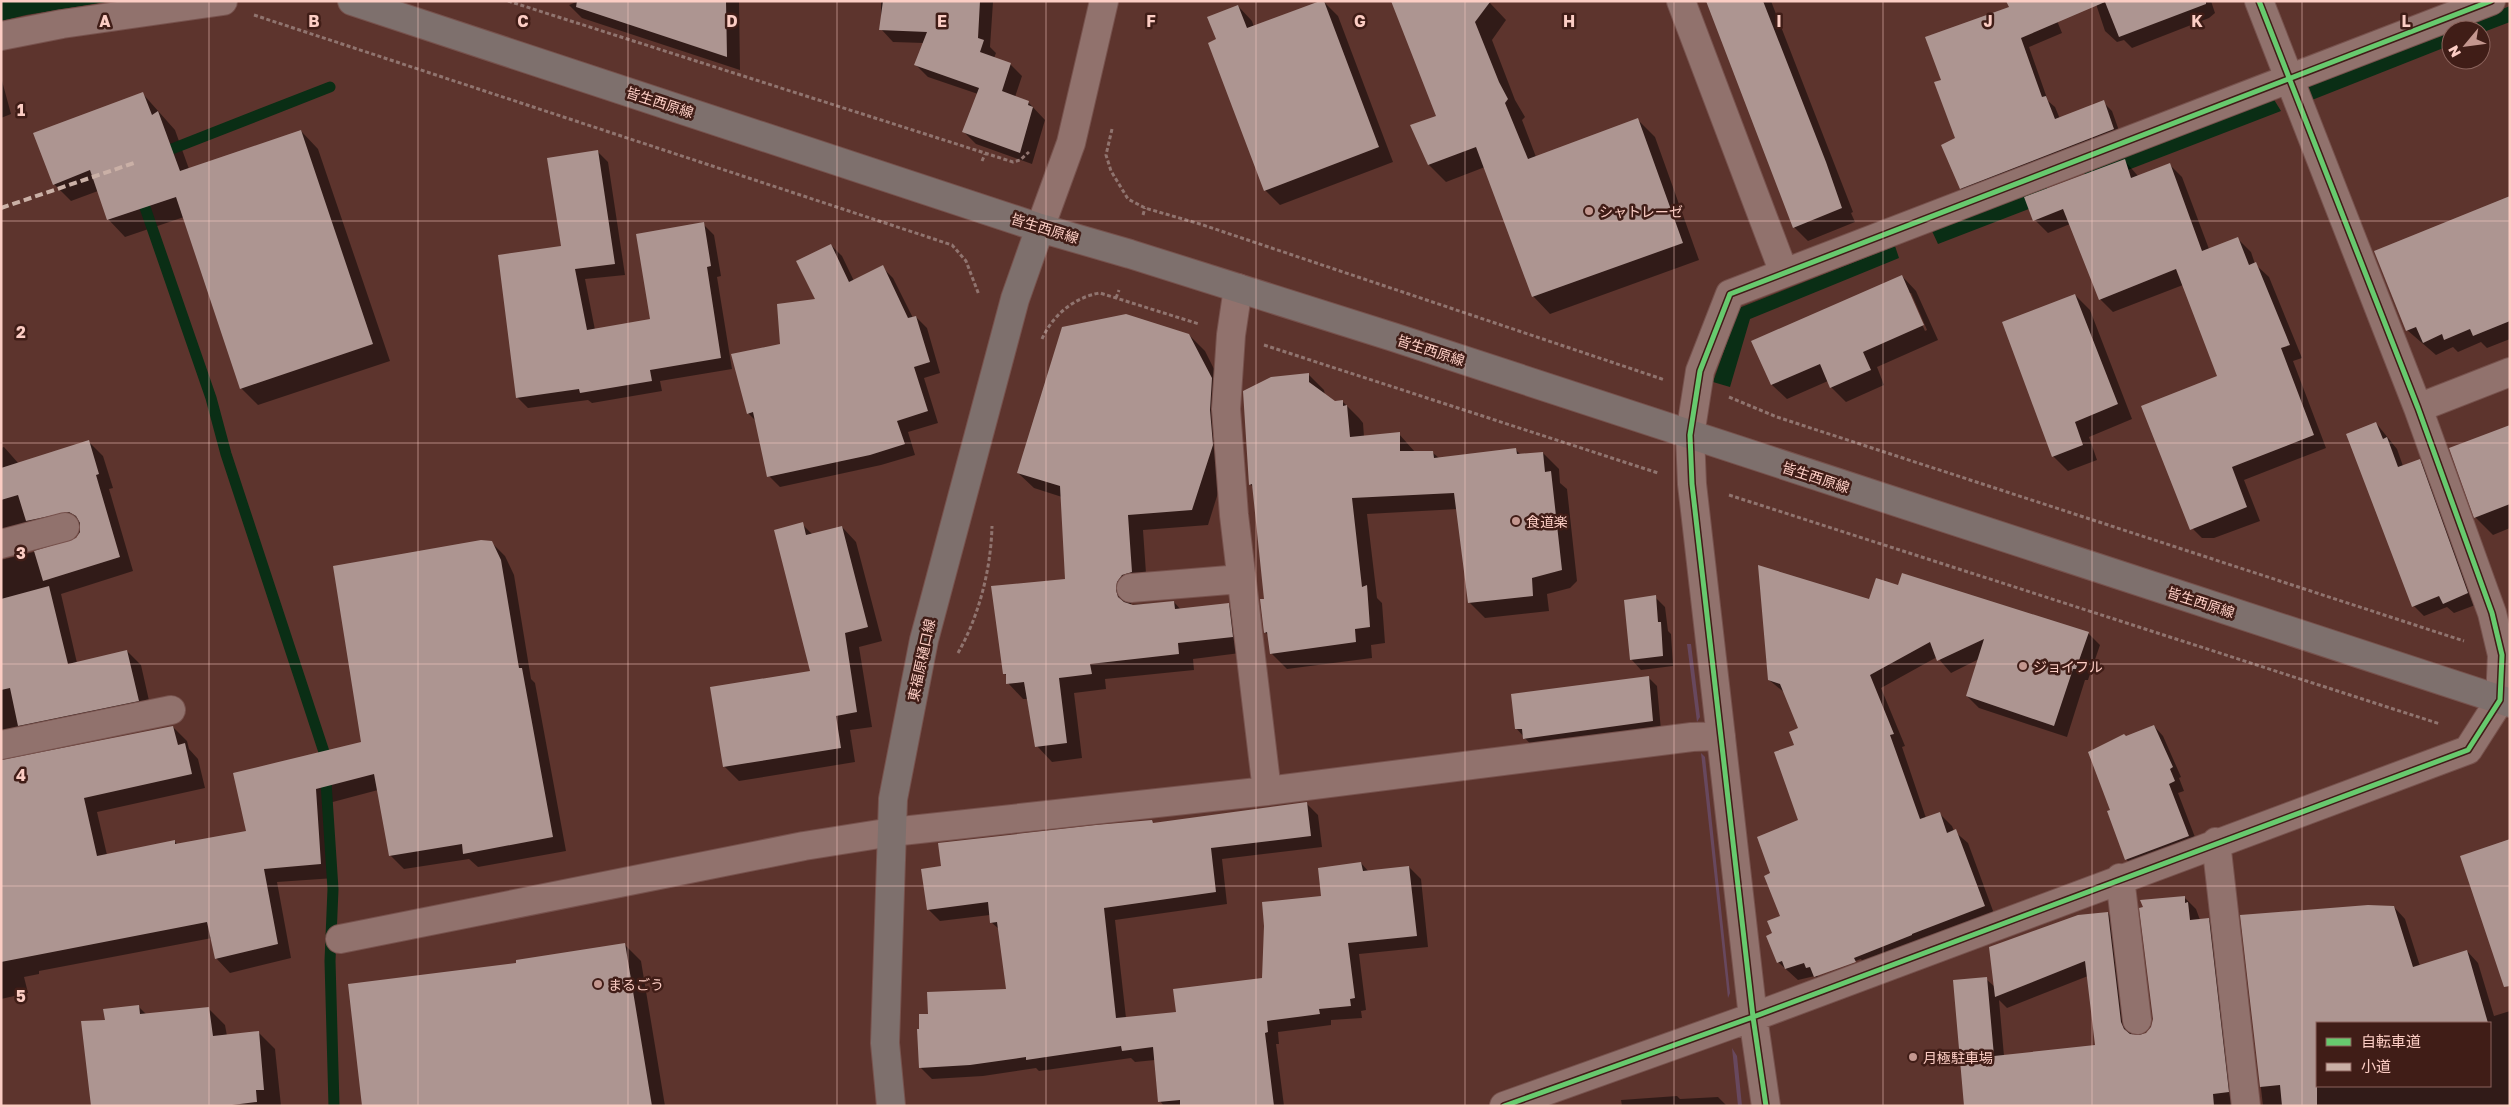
<svg xmlns="http://www.w3.org/2000/svg" width="2511" height="1107" font-family="'Golos Text','Noto Sans JP',sans-serif">
<rect width="100%" height="100%" fill="#5d342d"/>
<!-- green -->
<path fill="#68485e" d="M1687,644H1691L1700,717L1697,722Z
M1701,753L1705,757L1730,993L1728,998Z
M1732,1048L1737,1056L1742,1106H1738Z"/>
<!-- water -->
<path fill="#0a2e15" d="M1,1H112L26,15L1,21Z
M2510,6V22L2481,33V30H2451V45L2312,100L2307,87Z
M2273,98L2281,111L2089,185L2083,170Z
M2046,186L2052,200L1938,244L1932,231Z
M1895,246L1899,258L1750,319L1730,387L1713,382L1739,308Z"/>
<!-- shadow -->
<path fill="#0007" fill-rule="evenodd" d="M579,1H739L740,70L582,18L569,5Z
M881,1L993,2L990,47L996,53L994,58L1010,64L1022,76L1015,97L1028,102L1045,120L1032,164L976,144L964,132L978,94L928,77L916,65L924,43L893,42L881,29Z
M1323,1L1338,16L1393,162L1280,205L1265,190L1218,40L1238,6L1252,21L1254,27Z
M1392,1H1478L1479,4L1490,3L1506,20L1492,40L1515,100L1525,117L1522,120L1536,157L1638,120L1655,137L1699,260L1550,314L1533,296L1485,167L1446,182L1429,165L1412,126L1437,117Z
M1707,1H1771L1853,212L1851,213L1855,222L1808,241L1794,227Z
M2049,1L2062,33L2029,47L2048,101L2055,107L2060,119L2103,102L2112,111L2122,139L1970,197L1961,188L1957,139L1943,80L2011,8Z
M2095,1H2211L2215,13L2209,18L2132,48L2124,40L2117,42L2105,31Z
M1,77L11,114L1,118Z
M143,94L175,130L189,169L301,131L318,149L390,361L258,405L241,388L184,217L125,237L108,219L98,191L71,201L54,184Z
M597,151L608,162L625,275L585,279L595,330L652,320L703,224L714,235L721,276L717,277L732,369L660,381L662,391L592,403L588,400L528,408L517,397L562,247Z
M2124,160L2138,176L2169,164L2182,177L2209,249L2238,239L2251,252L2255,264L2269,277L2302,358L2293,361L2326,448L2244,480L2260,521L2214,538H2202L2189,525L2219,377L2183,285L2113,312L2100,299L2070,224L2048,233L2035,220Z
M2510,198V339L2487,348L2481,342L2458,352L2453,347L2436,355L2407,330L2375,252Z
M831,245L842,256L854,281L882,267L893,278L913,318L916,317L927,328L940,373L924,378L938,423L908,432L915,455L881,465L780,487L769,476L757,422L748,413L782,345L817,300Z
M1902,276L1916,291L1938,340L1877,367L1884,385L1846,402L1831,387L1828,381L1787,399L1772,385L1753,342ZM1908,293H1911L1927,330L1925,331Z
M2075,295L2090,310L2132,419L2089,437L2097,460L2068,471L2053,456Z
M1189,335L1205,351L1227,395L1228,461L1208,525L1143,530L1147,588L1132,598L1131,605L1174,602L1181,610L1228,604L1244,620L1248,652L1193,659L1194,670L1105,679L1106,689L1074,693L1082,758L1052,762L1037,746L1027,699H1023L1008,683L1007,676L1004,673L1066,580L1062,497L1034,488L1018,473Z
M1308,374L1324,390L1325,395L1334,403L1343,402L1359,418L1363,423L1364,437L1399,434L1415,452L1433,453L1439,458L1515,449L1521,455L1543,453L1559,469L1560,483L1567,489L1577,581L1570,588L1547,594L1549,611L1485,618L1469,602L1458,509L1367,514L1377,598L1382,603L1385,643L1371,645L1372,658L1287,669L1271,653L1269,636L1265,632V600L1254,488L1250,484Z
M2376,423L2397,449L2403,466L2419,460L2430,470L2478,604L2454,613L2447,607L2424,616L2414,606Z
M2510,426V528L2493,535L2475,517Z
M89,442L103,456L113,488L109,489L133,571L61,594L77,663L127,651L141,665L152,714L1,752V560L70,543L77,539L81,526L76,525L1,551V448L4,447L19,464Z
M802,524L813,535L842,527L856,542L882,641L859,647L872,727L850,730L855,762L739,781L724,766L812,672Z
M491,542L505,556L514,575L531,679L535,683L566,851L478,867L469,859L404,869L390,855L378,790L329,803L335,878L277,882L291,958L230,973L216,958L212,938L39,971V974L24,977L28,993L1,999V761L173,727L187,741L189,749L198,759L205,788L97,812L107,855L174,841L178,845L247,832L362,742Z
M1655,597L1665,607L1668,631L1671,634L1673,666L1641,670L1631,659Z
M1870,600L2088,633L2100,645L2088,680H2085L2067,737L1979,708L1967,696L1979,659L1951,673L1937,657L1881,688L1905,746L1902,747L1926,818L1940,814L1952,826L1954,831L1968,843L1996,919L1828,989L1815,976L1798,980L1778,962L1773,934L1782,917L1772,874L1800,821L1796,745L1800,728L1785,693L1769,680ZM1861,959L1862,961L1818,977L1816,975Z
M1648,677L1657,686L1661,730L1533,747L1516,728Z
M2154,726L2163,736L2181,777L2179,778L2184,791L2178,793L2198,845L2136,869L2126,859L2112,811Z
M1306,803L1318,815L1322,847L1222,859L1227,904L1115,920L1126,1018L1177,1013L1263,979L1322,897L1361,863L1369,872L1409,867L1421,879L1428,947L1359,954L1366,1010L1361,1011L1362,1018L1331,1020V1025L1278,1032L1279,1044H1276L1284,1106H1164L1160,1101L1155,1060L1135,1062L1131,1058L1039,1071L1036,1068L983,1076L932,1079L921,1068L929,1015L1007,990L1000,930L991,922L990,915L940,921L928,909L942,867L1152,822L1155,825Z
M2184,897L2196,909L2200,920L2208,919L2220,930L2240,1106H1965L1986,979L1995,987L2108,913L2119,924L2133,1035L2147,1034L2152,1027ZM2088,976L2097,1046L2004,1056L1999,1000L2007,1008Z
M2394,907L2405,919L2420,966L2467,951L2478,963L2494,1016L2510,1011V1106H2263L2241,916ZM2317,1023H2490V1086H2317Z
M624,944L641,961L665,1106H363L518,964Z
M139,1007L146,1014L208,1008L225,1025L227,1036L258,1032L275,1049L281,1106H92L106,1021Z
M1677,1096L1680,1099L1718,1097L1727,1106H1622L1621,1100Z"/>
<g fill="none" stroke-linecap="round" stroke-linejoin="round">
<!-- stream -->
<path stroke="#0a2e15" stroke-width="11" d="M159,154L330,87
M140,193L211,398L226,454L324,752L333,889L330,961L334,1106"/>
</g>
<!-- building -->
<path fill="#ad9591" d="M577,1H726L727,57L576,7Z
M883,1H980L978,38L984,40L980,52L1011,63L1002,91L1029,101L1028,105L1033,107L1020,153L962,132L979,88L914,65L927,32L879,30Z
M1320,1H1324L1379,147L1264,191L1208,43L1216,39L1207,17L1238,5L1247,28Z
M1391,1L1490,2L1475,22L1499,82L1508,99L1505,103L1528,159L1638,118L1683,243L1532,297L1476,147L1428,165L1410,125L1436,116Z
M1706,1H1763L1826,162L1842,208L1793,228Z
M2006,1H2206V4L2119,37L2105,2L2021,38L2042,97L2046,96L2055,119L2104,100L2114,129L1960,189L1941,145L1955,138L1934,82L1941,80L1925,37L2009,7Z
M143,92L152,115L158,111L180,171L301,130L373,344L240,389L176,197L107,220L90,170L53,185L33,133Z
M598,150L615,264L575,269L587,330L650,319L636,234L704,222L711,266L707,267L721,358L650,370L652,381L580,393L579,389L516,398L498,255L561,246L547,158Z
M2125,159L2131,178L2170,163L2202,251L2238,237L2249,265L2256,262L2290,345L2281,348L2314,435L2232,467L2247,507L2190,530L2141,406L2217,376L2176,269L2099,300L2063,209L2033,221L2024,197Z
M2510,196V321L2473,336L2470,329L2444,340L2442,334L2423,343L2416,327L2406,331L2374,251Z
M831,244L849,282L883,265L908,318L916,316L930,362L914,367L928,411L897,421L905,444L870,455L767,477L753,412L747,414L731,354L780,344L777,304L815,299L796,261Z
M1902,275L1924,325L1863,352L1871,370L1830,388L1820,364L1771,385L1751,341Z
M2075,294L2118,404L2075,422L2083,445L2052,457L2002,322Z
M1126,314L1189,334L1212,378L1210,410L1213,445L1192,510L1128,515L1132,572L1122,575L1117,582L1116,590L1118,597L1124,602L1133,605L1174,601L1175,609L1229,603L1233,637L1178,643L1179,654L1090,664L1092,674L1059,678L1067,743L1035,747L1024,682L1006,684V674H1003L991,586L1065,579L1060,486L1017,473L1062,327Z
M1309,373V382L1335,401L1343,400V406L1347,405L1350,437L1400,432V451H1433L1434,458L1516,448L1517,454L1543,452L1545,472L1551,471L1562,570L1532,578L1533,596L1468,603L1454,493L1352,498L1362,587L1367,585L1370,627L1355,629L1356,642L1270,654L1267,632L1264,633L1260,599H1264L1252,484L1249,485L1243,391L1271,377Z
M2376,422L2383,439L2387,437L2398,467L2420,459L2468,593L2443,604L2439,596L2412,607L2346,434Z
M2510,425V504L2474,518L2449,448Z
M89,440L99,474L96,475L120,557L43,581L34,551L76,538L80,532V523L76,516L69,512L26,521L18,495L1,500V468Z
M803,522L806,535L842,526L868,627L845,633L857,712L836,716L841,748L723,767L710,687L810,671L774,530Z
M481,540L492,541L501,560L519,668H522L553,837L463,854L462,844L389,856L374,774L316,789L321,864L264,869L278,944L215,959L207,922L1,962V760L173,726L178,745L185,743L192,774L84,798L97,856L175,840V844L246,831L233,773L361,742L333,566Z
M1758,565L1869,599L1876,578L1898,585L1902,573L2089,632L2076,669H2073L2054,726L1966,696L1984,639L1937,661L1930,642L1870,675L1894,734L1890,735L1920,819L1940,812L1947,833L1956,829L1985,906L1912,934V935L1854,958L1856,962L1814,977L1810,967L1806,968L1804,963L1785,969L1782,961L1777,963L1766,936L1772,933L1767,921L1780,916L1764,876L1770,873L1757,837L1798,820L1774,752L1794,745L1789,732L1798,728L1780,684L1768,680Z
M49,586L68,664L127,650L139,701L18,726L10,688L1,690V599Z
M1656,595L1658,622H1661L1663,656L1630,660L1624,600Z
M1649,676L1653,721L1523,739L1522,729H1515L1511,694Z
M2154,725L2173,767L2170,769L2175,781L2169,784L2189,836L2125,860L2107,811L2110,810L2088,752L2124,734L2126,736Z
M1307,802L1311,836L1211,848L1216,892L1104,908L1116,1018L1176,1012L1173,989L1262,978L1264,926L1262,902L1321,896L1318,868L1361,862L1363,871L1409,866L1417,936L1348,943L1355,998L1350,999L1351,1006L1319,1009L1320,1014L1267,1021L1268,1032L1265,1033L1274,1106H1180V1100L1158,1102L1153,1047L1122,1051L1121,1046L1026,1060V1057L970,1065L919,1068L917,1029H919V1014H928L927,992L1006,989L997,922L990,923L988,902L927,910L921,869L941,866L938,843L1096,825L1152,820L1153,823Z
M2510,839V986L2504,987L2460,856Z
M2185,896V903L2188,902L2190,920L2209,918L2229,1092L2213,1094L2214,1106H1964L1953,980L1987,977L1994,1056L2095,1045L2085,961L1995,997L1989,947L2078,915L2108,912L2121,1022L2124,1029L2130,1034L2139,1035L2146,1033L2151,1027L2153,1019L2139,908L2143,907L2140,900Z
M2368,905L2394,906L2413,967L2467,950L2488,1023H2317V1106H2282L2280,1085L2260,1087L2240,915Z
M625,943L652,1106H362L348,984L516,963V960Z
M139,1005L140,1014L209,1007L213,1036L259,1031L264,1090H256L257,1102L224,1106H91L81,1021L105,1020L103,1009Z"/>
<g fill="none" stroke-linecap="round" stroke-linejoin="round">
<!-- minor casing -->
<g stroke="#77524d" stroke-width="30">
<path id="minor" d="M1681,1L1784,273
M1,36L62,24L223,1
M1040,228L1071,143L1104,1
M1238,288L1231,335L1226,409L1234,515L1267,791
M2418,408L2510,372
M1,544L65,527
M1131,588L1241,579
M1,745L171,710
M2216,842L2246,1106
M2120,878L2137,1020
M340,939L804,846L892,832L1267,791L1692,737L1721,736
M1504,1106L1753,1017L2468,750L2500,700L2502,655L2492,613L2418,408L2259,1
M1766,1106L1753,1017L1692,484L1690,435L1700,371L1730,294L2491,1"/>
</g>
<!-- major casing -->
<g stroke="#77524d" stroke-width="30">
<path id="major" d="M352,1L1040,228L1130,254L1393,337L2510,703
M891,1106L885,1043L893,799L924,640L1015,299L1040,228"/>
</g>
<!-- path -->
<path stroke="#90746f" stroke-width="3" stroke-dasharray="4 2.5" stroke-linecap="butt" d="M508,1L1013,162L1020,160L1029,152
M254,15L952,245L966,261L979,295
M1112,129L1106,155L1111,171L1128,199L1145,208L1200,224L1665,380
M982,161L985,154
M1143,215L1145,208
M1116,298L1119,290
M1042,339C1052,316 1074,297 1100,293L1199,324
M1264,345L1658,473
M1729,397L1777,417L2464,641
M1729,495L2440,724
M958,653C979,616 991,569 992,526"/>
<!-- minor -->
<use href="#minor" stroke="#91726d" stroke-width="28"/>
<!-- major -->
<use href="#major" stroke="#7e706d" stroke-width="28"/>
<!-- quiet -->
<path stroke="#cab0a6" stroke-width="4" stroke-dasharray="8 4" stroke-linecap="butt" d="M1,208L134,163"/>
<!-- cycleway casing -->
<g stroke="#401d17" stroke-width="8">
<path id="cycleway" d="M1504,1106L1753,1017L2468,750L2500,700L2502,655L2492,613L2418,408L2259,1
M1766,1106L1753,1017L1692,484L1690,435L1700,371L1730,294L2491,1"/>
</g>
<!-- cycleway -->
<use href="#cycleway" stroke="#67ca6e" stroke-width="5"/>
</g>
<!-- grid -->
<path fill="none" stroke="#fccdc4" stroke-width="1" stroke-opacity="0.55" d="M209,1V1106M418,1V1106M628,1V1106M837,1V1106M1046,1V1106M1256,1V1106M1465,1V1106M1674,1V1106M1883,1V1106M2092,1V1106M2302,1V1106M1,221H2510M1,443H2510M1,664H2510M1,886H2510"/>
<!-- markers -->
<g fill="#c4978f" stroke="#401d17" stroke-width="2">
<circle cx="1589" cy="211" r="5"/>
<circle cx="1516" cy="521" r="5"/>
<circle cx="2023" cy="666" r="5"/>
<circle cx="598" cy="984" r="5"/>
<circle cx="1913" cy="1057" r="5"/>
</g>
<g text-anchor="middle" dominant-baseline="central" stroke-width="5" stroke-linejoin="round" paint-order="stroke">
<!-- street labels -->
<g font-size="14" fill="#fccdc4" stroke="#401d17">
<text transform="translate(660 102) rotate(18)">皆生西原線</text>
<text transform="translate(1045 228) rotate(17)">皆生西原線</text>
<text transform="translate(1431 350) rotate(18)">皆生西原線</text>
<text transform="translate(1816 477) rotate(18)">皆生西原線</text>
<text transform="translate(2201 602) rotate(18)">皆生西原線</text>
<text transform="translate(921 660) rotate(-78)">東福原樋口線</text>
</g>
<!-- poi labels -->
<g font-size="14" fill="#fccdc4" stroke="#401d17" text-anchor="start">
<text x="1599" y="211">シャトレーゼ</text>
<text x="1526" y="521">食道楽</text>
<text x="2033" y="666">ジョイフル</text>
<text x="608" y="984">まるごう</text>
<text x="1923" y="1057">月極駐車場</text>
</g>
</g>
<g font-size="16" text-anchor="middle" font-weight="bold" fill="#fccdc4" stroke="#401d17" stroke-width="5" stroke-linejoin="round" paint-order="stroke">
<text x="105" y="27">A</text>
<text x="314" y="27">B</text>
<text x="523" y="27">C</text>
<text x="732" y="27">D</text>
<text x="942" y="27">E</text>
<text x="1151" y="27">F</text>
<text x="1360" y="27">G</text>
<text x="1569" y="27">H</text>
<text x="1779" y="27">I</text>
<text x="1988" y="27">J</text>
<text x="2197" y="27">K</text>
<text x="2406" y="27">L</text>
<text x="21" y="116">1</text>
<text x="21" y="338">2</text>
<text x="21" y="559">3</text>
<text x="21" y="781">4</text>
<text x="21" y="1002">5</text>
</g>
<!-- border -->
<rect width="2511" height="1107" fill="none" stroke="#fccdc4" stroke-width="5"/>
<!-- legend -->
<rect x="2316" y="1022" width="175" height="65" fill="#401d17" stroke="#8b635c"/>
<rect x="2326" y="1038" width="25" height="8" fill="#67ca6e" stroke="#8b635c"/>
<text x="2361" y="1047" font-size="15" fill="#fccdc4">自転車道</text>
<rect x="2326" y="1063" width="25" height="8" fill="#cab0a6" stroke="#8b635c"/>
<text x="2361" y="1072" font-size="15" fill="#fccdc4">小道</text>
<!-- north arrow -->
<g transform="translate(2466 45) rotate(241)"><circle r="24" fill="#401d17" stroke="#8b635c"/>
<path d="M0-4L9 19L0 12L-9 19Z" fill="#c4978f"/>
<text y="-8" font-size="14" font-weight="bold" text-anchor="middle" fill="#fccdc4">N</text>
</g>
</svg>
